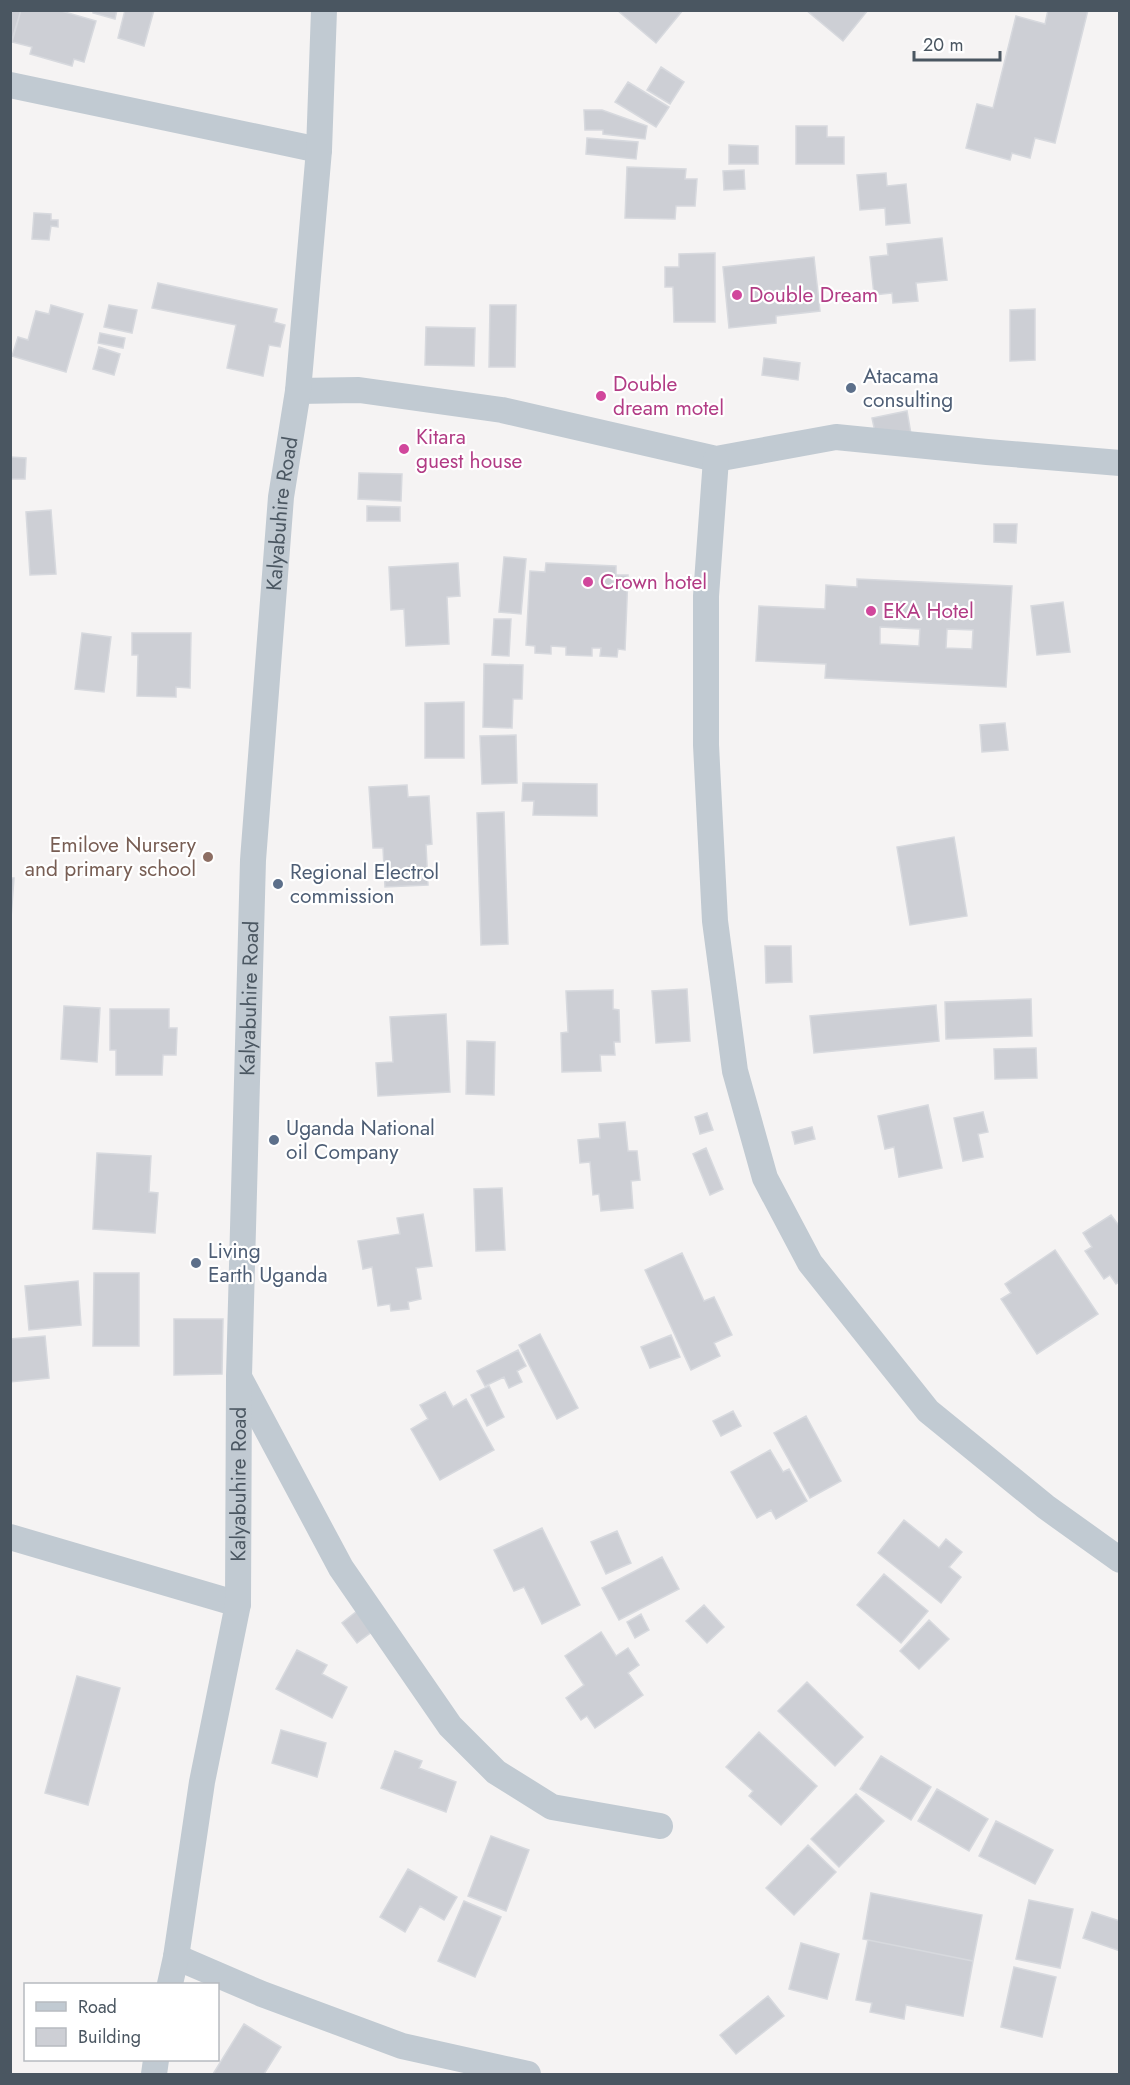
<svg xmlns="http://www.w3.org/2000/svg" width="1130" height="2085" font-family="Jost,sans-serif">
<rect width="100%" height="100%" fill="#f5f3f3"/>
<!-- building -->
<path fill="#cdcfd5" stroke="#d7d9de" stroke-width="1.5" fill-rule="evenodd" d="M10,10H21L10,46Z
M21,10H58L96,21L84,62L74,59L72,66L30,54L32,47L12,42Z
M93,10H117L115,19L93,13Z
M125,10H154L144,46L118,38Z
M617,10H683L656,43Z
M806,10H868L843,41Z
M1048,10H1088L1055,143L1035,138L1030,158L1012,153L1010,160L966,148L977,104L993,108L1016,16L1045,24Z
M661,67L684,82L670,104L647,90Z
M628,82L669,107L656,127L615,102Z
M584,110H602L647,126L645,139L603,134V130H585Z
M796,126H827V137H844V164H796Z
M587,138L638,142L636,159L586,154Z
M729,145L758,146V164H729Z
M627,167L686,169L685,179H697L695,206H676L675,219L625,218Z
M744,170L745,189L724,190L723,171Z
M886,173L887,186L906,184L910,223L886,225L885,208L860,210L857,175Z
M34,213L51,214V220H58V227L51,226L49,240L32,239Z
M942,238L947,280L916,283L918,301L893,303L892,293L874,295L870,257L888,255L887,244Z
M715,253V322H674L673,287H665V267H679V254Z
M814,257L820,311L776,316V323L729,328L723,267Z
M158,283L277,309L274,322L285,325L280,347L269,345L263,376L227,368L236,325L152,308Z
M51,305L83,314L66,372L12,356L18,337L28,340L36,311L49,314Z
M109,305L137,310L132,333L104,327Z
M490,305H516L515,367H489Z
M1035,309V360L1010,361V310Z
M426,327L475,328L474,366L425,365Z
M100,333L125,338L123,348L98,343Z
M99,347L120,354L114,375L93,369Z
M764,358L800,363L798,380L762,375Z
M907,411L911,434L877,441L872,418Z
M10,457L26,458L25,479H10Z
M359,473L402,474L401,501L358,499Z
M367,506L400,507V521H367Z
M51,510L56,574L30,575L26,512Z
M994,524H1017L1016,543L994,542Z
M504,557L526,559L521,614L499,612Z
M458,563L460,596L447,597L449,644L406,646L404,609L391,610L389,567Z
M546,563L616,566V575H628L625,650L618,649L617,657L600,656L601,648H592V656L566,655V647L551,646V654L535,653V646L526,645L530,571L545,572Z
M857,579L1012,586L1006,687L825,678L826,664L756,661L759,606L825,609L826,585L857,587ZM880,627L920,629L919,646L880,644ZM947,629L973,630L972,649L946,648Z
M1063,602L1070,652L1037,655L1031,606Z
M494,619H511L509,656L492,655Z
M82,633L111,637L104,692L75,689Z
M132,633H191L190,688L176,687V697L137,696L138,655H132Z
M484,664L523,665L522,699H513L512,728L483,727Z
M464,702V758H425V703Z
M1005,723L1008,750L982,752L980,725Z
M516,735L517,783L482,784L480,736Z
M523,783L597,784V816L533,815L534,801H522Z
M407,785L408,797L429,796L432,844L426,845L428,885L385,887L383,848H373L369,787Z
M504,812L508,944L481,945L477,813Z
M954,837L967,916L910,925L897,847Z
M10,878H14L10,932Z
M765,946H791L792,982L766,983Z
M687,989L690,1041L656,1043L652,991Z
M613,990V1009L619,1010L620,1042H614L615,1055H600L601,1071L562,1072L561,1033L568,1032L566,991Z
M1031,999L1032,1036L946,1039L945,1002Z
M936,1005L939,1041L814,1053L810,1016Z
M64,1006L100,1008L97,1062L61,1059Z
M110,1009H169V1028H177L176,1055H163L162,1075H116V1050H110Z
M446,1014L450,1092L378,1096L376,1063L393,1062L390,1017Z
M467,1041L495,1042L494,1095L466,1094Z
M1036,1048L1037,1078L995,1079L994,1049Z
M928,1105L942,1168L899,1177L894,1147L885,1149L878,1116Z
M983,1112L988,1132L978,1134L983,1157L963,1161L954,1118Z
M707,1113L713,1130L700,1134L695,1117Z
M625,1122L628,1151H637L640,1180L631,1181L633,1208L601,1211L599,1194L593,1195L590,1162L580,1163L578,1140L600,1138L599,1124Z
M812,1127L815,1139L795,1144L792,1132Z
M706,1148L723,1189L710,1195L693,1154Z
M97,1153L151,1156L149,1192L158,1193L155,1233L93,1229Z
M502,1188L505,1250L476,1251L474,1189Z
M423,1214L432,1266L416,1268L421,1299L408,1302L409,1309L391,1311L390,1304L378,1306L372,1267L363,1269L358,1241L400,1234L397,1218Z
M1111,1215L1120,1227V1281L1116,1284L1110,1275L1104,1279L1085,1251L1092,1247L1083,1233Z
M1055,1250L1098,1314L1037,1354L1001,1299L1011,1293L1005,1284Z
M682,1253L704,1301L714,1297L732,1335L714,1343L720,1356L691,1370L645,1270Z
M94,1273H139V1346H93Z
M78,1281L81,1325L29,1330L25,1286Z
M174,1319H223L222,1374L174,1375Z
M540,1334L578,1408L557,1419L519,1345Z
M671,1335L680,1357L650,1368L641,1347Z
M45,1336L49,1378L10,1382V1339Z
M518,1350L526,1366L517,1371L522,1382L509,1388L504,1377L485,1386L477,1371Z
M489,1386L504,1417L487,1426L471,1395Z
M445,1392L453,1407L466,1399L494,1450L440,1480L411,1429L428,1419L420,1405Z
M733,1411L741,1426L721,1436L713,1421Z
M806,1416L841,1481L810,1498L774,1433Z
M770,1450L783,1472L789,1469L807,1501L776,1519L771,1510L757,1518L731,1472Z
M904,1520L939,1548L946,1539L962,1552L949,1567L961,1577L941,1603L878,1553Z
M542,1528L580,1605L542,1624L524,1587L514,1591L494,1550Z
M617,1531L631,1563L606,1574L591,1542Z
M662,1557L679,1589L619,1620L602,1588Z
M884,1574L928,1611L901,1643L857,1605Z
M704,1605L724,1627L707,1643L686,1621Z
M357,1611L373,1631L357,1643L342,1623Z
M641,1614L649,1630L635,1638L627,1622Z
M929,1620L949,1639L919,1669L900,1651Z
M601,1632L616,1656L628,1648L639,1665L628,1673L643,1695L595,1728L587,1716L581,1720L566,1698L584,1685L565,1656Z
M297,1650L327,1665L322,1674L347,1687L332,1718L276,1689Z
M77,1676L120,1688L88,1805L45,1793Z
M807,1682L863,1737L835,1766L778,1711Z
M281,1730L326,1743L317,1777L272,1763Z
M759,1732L817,1786L781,1825L749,1796L753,1791L726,1767Z
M395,1751L422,1761L419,1768L456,1782L446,1812L381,1788Z
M881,1756L931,1787L911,1820L860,1789Z
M937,1789L988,1819L969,1851L918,1821Z
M856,1794L884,1821L839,1867L811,1839Z
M996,1821L1053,1850L1035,1884L979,1856Z
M491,1836L529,1850L506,1911L468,1896Z
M808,1845L836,1872L794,1915L766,1888Z
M408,1869L457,1897L444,1920L420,1906L405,1932L380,1917Z
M871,1893L982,1915L973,1961L863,1939Z
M1029,1900L1073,1909L1060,1968L1016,1959Z
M464,1901L501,1917L475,1977L438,1961Z
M1092,1912L1120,1921V1951L1083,1938Z
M868,1940L973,1961L963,2016L906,2005L904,2019L870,2012L872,2003L856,2000Z
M801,1943L839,1954L827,1999L789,1989Z
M1014,1967L1056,1977L1042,2037L1001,2027Z
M768,1996L784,2016L736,2054L720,2035Z
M244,2024L281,2047L264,2074H213Z"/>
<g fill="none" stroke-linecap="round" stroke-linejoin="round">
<!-- minor -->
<g stroke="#c1cad2" stroke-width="26">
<path d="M10,85L319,150"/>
<path d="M298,391L359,390L502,410L716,459L836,437L987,452L1120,463"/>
<path d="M716,459L706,596V745L715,921L735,1071L765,1178L810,1263L928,1411L1046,1507L1120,1560"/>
<path d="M240,1379L341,1568L450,1726L496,1772L552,1807L660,1826"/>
<path d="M10,1537L238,1604"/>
<path d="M176,1957L262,1994L402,2046L528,2074"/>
<path id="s1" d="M170,1984L176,1957L202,1782L238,1604L239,1376L253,860L281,497L298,391L319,150L324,10"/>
<path d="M154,2074L156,2060"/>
</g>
</g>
<!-- markers -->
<g fill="#d1479c" stroke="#fff" stroke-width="2">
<circle cx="737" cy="295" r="6"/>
<circle cx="601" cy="396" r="6"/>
<circle cx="404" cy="449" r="6"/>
<circle cx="588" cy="582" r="6"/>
<circle cx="871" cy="611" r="6"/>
</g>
<g fill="#5c6f8a" stroke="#fff" stroke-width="2">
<circle cx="851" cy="388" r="6"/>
<circle cx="278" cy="884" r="6"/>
<circle cx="274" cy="1140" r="6"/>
<circle cx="196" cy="1263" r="6"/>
</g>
<circle fill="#8d6e63" stroke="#fff" stroke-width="2" cx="208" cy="857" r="6"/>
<g text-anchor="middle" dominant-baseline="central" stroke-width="4.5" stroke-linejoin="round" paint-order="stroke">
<!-- hotel labels -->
<g font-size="21" fill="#b23c85" stroke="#fff" text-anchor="start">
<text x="749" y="295">Double Dream</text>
<text x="613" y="384">Double<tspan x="613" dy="24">dream motel</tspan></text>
<text x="416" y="437">Kitara<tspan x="416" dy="24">guest house</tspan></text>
<text x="600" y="582">Crown hotel</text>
<text x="883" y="611">EKA Hotel</text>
</g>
<!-- service labels -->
<g font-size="21" fill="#4e5e75" stroke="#fff" text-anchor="start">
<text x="863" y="376">Atacama<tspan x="863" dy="24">consulting</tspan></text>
<text x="290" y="872">Regional Electrol<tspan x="290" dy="24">commission</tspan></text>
<text x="286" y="1128">Uganda National<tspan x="286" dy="24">oil Company</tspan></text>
<text x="208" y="1251">Living<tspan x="208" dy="24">Earth Uganda</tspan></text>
</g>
<!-- street labels -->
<g font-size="21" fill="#4a5661" stroke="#fff">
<text stroke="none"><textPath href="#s1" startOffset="1478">Kalyabuhire Road</textPath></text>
<text stroke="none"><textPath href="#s1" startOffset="992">Kalyabuhire Road</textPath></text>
<text stroke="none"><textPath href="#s1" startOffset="506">Kalyabuhire Road</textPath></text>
</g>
<!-- education labels -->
<g font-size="21" fill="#785e54" stroke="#fff" text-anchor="end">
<text x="196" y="845">Emilove Nursery<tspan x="196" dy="24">and primary school</tspan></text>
</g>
</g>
<!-- border -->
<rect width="1130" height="2085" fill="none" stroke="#4a5661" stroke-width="24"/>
<!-- legend -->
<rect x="24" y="1983" width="195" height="78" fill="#ffffff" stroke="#b7bbc0" stroke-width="1.5"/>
<rect x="36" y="2002" width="30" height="9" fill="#c1cad2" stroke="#b7bbc0" stroke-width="1.5"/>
<text x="78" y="2013" font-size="18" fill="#4a5661">Road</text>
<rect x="36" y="2028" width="30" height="18" fill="#cdcfd5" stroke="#b7bbc0" stroke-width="1.5"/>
<text x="78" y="2043" font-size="18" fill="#4a5661">Building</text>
<!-- scale -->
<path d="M914 51v9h86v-9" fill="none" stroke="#4a5661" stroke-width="3"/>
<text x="923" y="51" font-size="18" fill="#4a5661" stroke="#ffffff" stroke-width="4.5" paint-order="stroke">20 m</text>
</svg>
